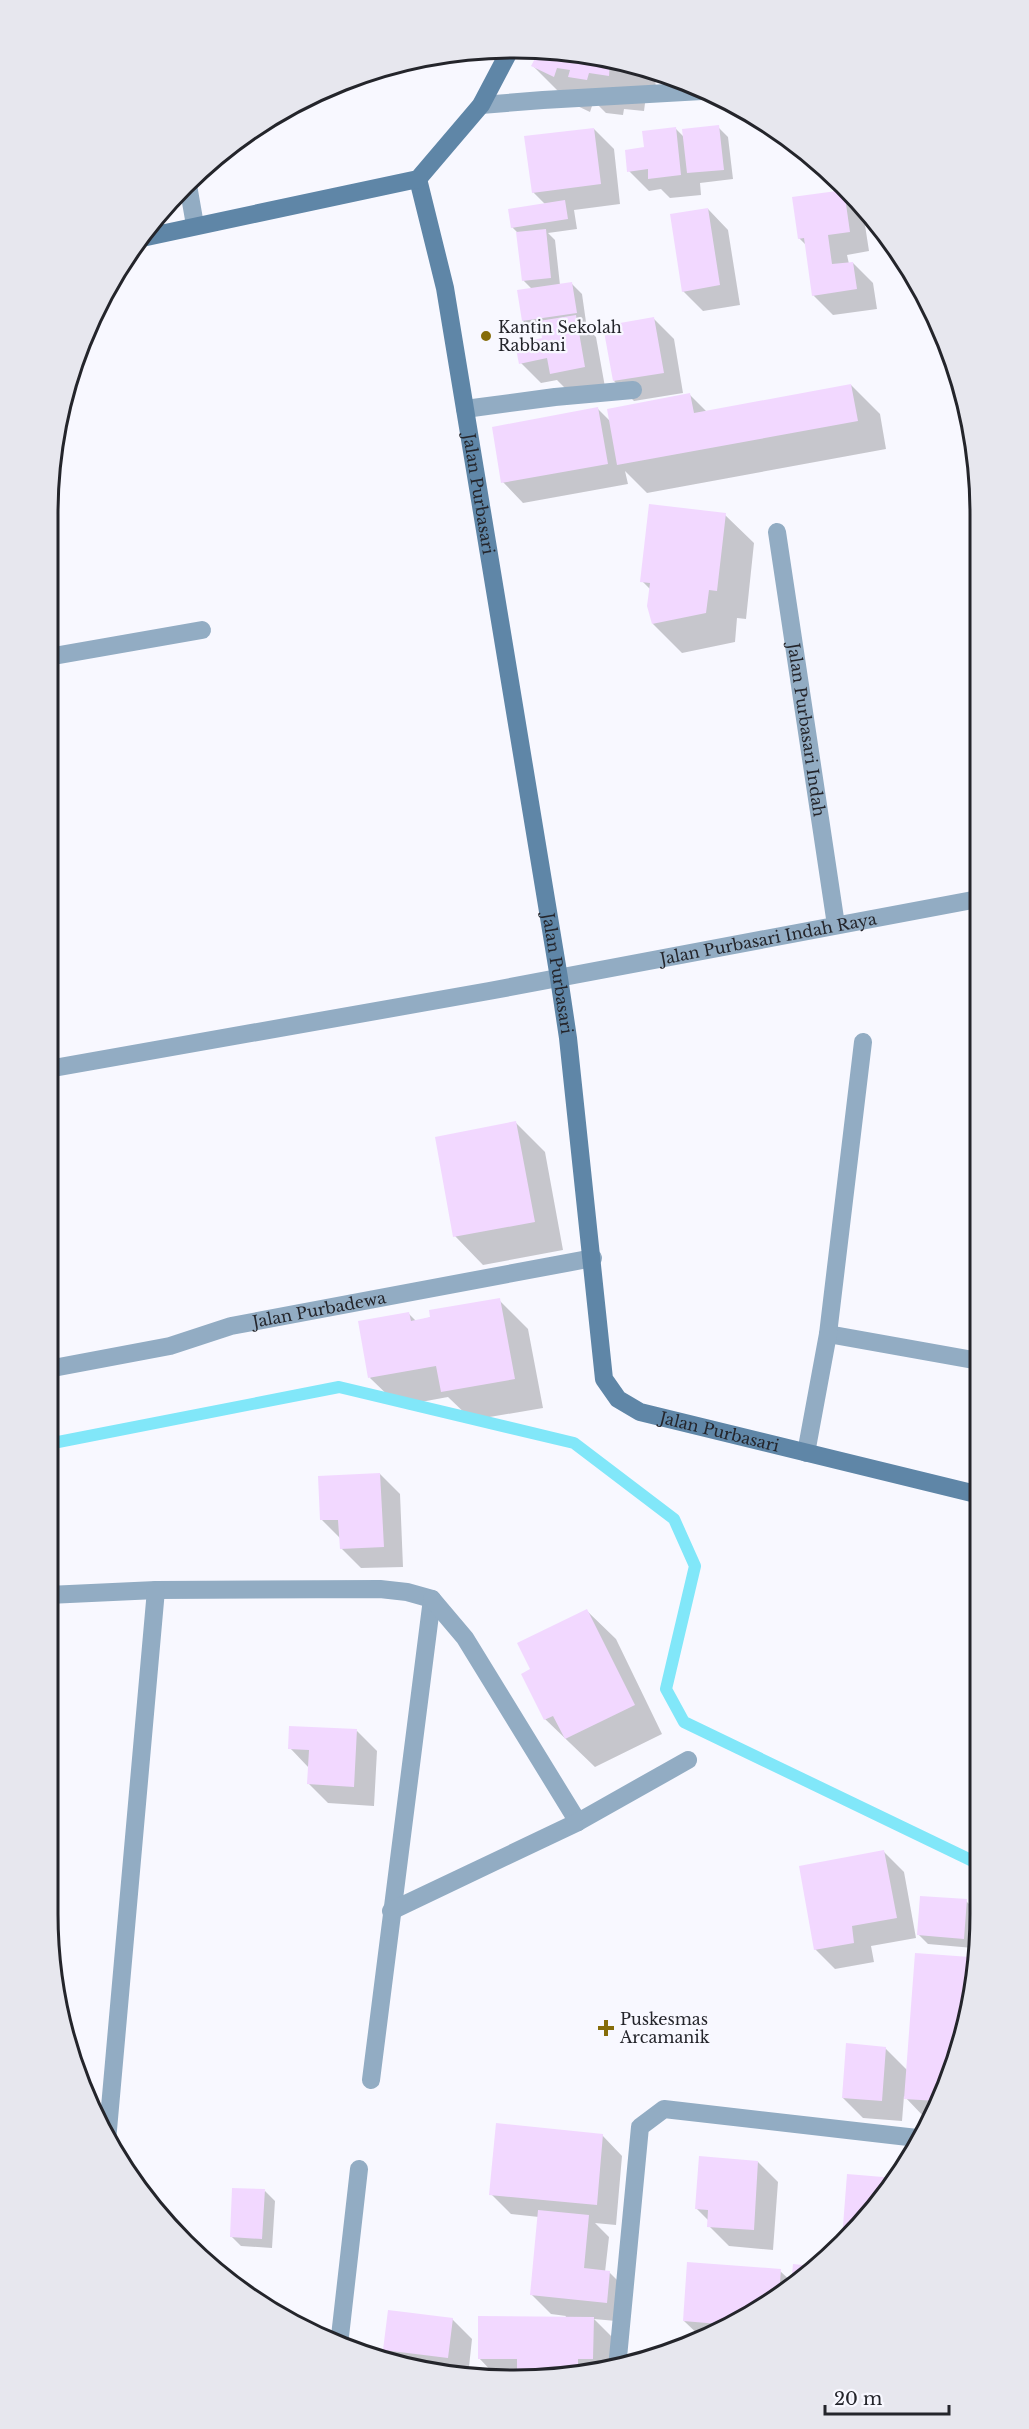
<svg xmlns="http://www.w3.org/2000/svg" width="1029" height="2429" font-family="'Libre Baskerville',serif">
<rect width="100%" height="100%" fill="#f8f8ff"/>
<!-- shadow -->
<path fill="#0003" d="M541,51L575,52L654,70L656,88H647L644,111L624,109L623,115L606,113L597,104L593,103L590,112L569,102L533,66Z
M718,127L728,137L733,179L700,183L701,195L670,198L661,189L649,191L629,171L645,149L676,129L685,138Z
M594,129L614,149L620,204L574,210L577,229L548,233L555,240L560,285L572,284L582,294L586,322L582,323L596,337L605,387L571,394L557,380L541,383L521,363L544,340L542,329L533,331L523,321L532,289L523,280L518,233L512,227L545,204L533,192Z
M843,192L863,212L869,251L847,255L849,264L853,263L873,283L877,309L833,315L813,295L806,245L799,238Z
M708,209L728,230L740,305L703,311L683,291Z
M654,319L674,339L683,393L634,401L614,381Z
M851,385L880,414L886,449L647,493L625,471L628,484L523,503L503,482L598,409L611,422L690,395L707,412Z
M725,515L754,543L746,619L737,618L735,642L682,653L653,624L651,590L642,581Z
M516,1123L545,1152L563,1250L483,1265L455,1236Z
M499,1300L528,1329L543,1408L472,1420L448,1397L399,1406L370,1378L408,1313L416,1321Z
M380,1474L400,1494L403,1567L361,1568L341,1548V1539L322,1520Z
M587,1611L616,1639L662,1734L595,1767L545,1719L532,1670Z
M357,1731L377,1751L374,1806L328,1803L308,1783L309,1768L290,1748Z
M884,1852L904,1872L916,1938L871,1946L874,1962L835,1969L815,1949Z
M966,1901L976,1911L973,1948L928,1944L918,1934Z
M969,1959L973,1963L956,2064L927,2120L904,2096L902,2121L863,2118L843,2098L885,2048L907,2070Z
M602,2135L622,2156L616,2225L595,2223L609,2237L605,2272H609L629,2292L627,2322L594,2319L613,2338V2370L606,2372L496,2376L479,2358L565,2318L566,2316L551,2314L531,2294L539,2217L511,2214L491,2194Z
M758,2162L778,2182L773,2250L729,2246L709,2226V2221L696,2208Z
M265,2191L275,2201L272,2248L241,2246L231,2236Z
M794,2266L811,2268L773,2303L704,2340L684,2321L780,2271L793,2283Z
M452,2319L472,2339L468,2376L440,2374L400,2364L385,2349Z"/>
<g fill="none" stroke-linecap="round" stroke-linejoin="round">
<!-- stream -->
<path stroke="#81e7f9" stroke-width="12" d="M48,1444L339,1387L574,1443L674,1519L695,1566L666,1689L684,1722L981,1865"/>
</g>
<!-- building -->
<path fill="#f2d8ff" d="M539,51L575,52L610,60L609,76L589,73L587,80L568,77L570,70L557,68L554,77L531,66Z
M719,125L724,170L687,173L682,129Z
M676,127L681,175L648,179V169L627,172L625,150L644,147L642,131Z
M594,128L601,184L532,193L524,136Z
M844,190L850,232L828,235L832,264L853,262L857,289L812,296L804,238L798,239L792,197Z
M565,200L568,219L511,228L508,209Z
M708,208L720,285L682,292L670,214Z
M546,229L551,278L522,281L516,232Z
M572,282L577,313L522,321L517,290Z
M576,315L585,367L550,374L547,358L519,364L515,344L542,338L539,321Z
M654,317L664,373L613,381L603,326Z
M851,384L858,421L617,465L607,409L690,393L694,413Z
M598,407L608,464L501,483L492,427Z
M649,504L726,513L717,591L709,590L706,613L652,624L647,606L650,583L640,582Z
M516,1121L535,1222L453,1237L435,1137Z
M500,1298L515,1379L441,1392L436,1366L368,1378L358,1321L409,1312L411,1321L430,1317L429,1310Z
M380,1473L384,1547L340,1549L338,1520H320L318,1476Z
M587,1609L635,1705L565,1739L553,1716L544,1720L521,1674L530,1669L517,1643Z
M289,1726L357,1729L354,1787L307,1784L309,1750L288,1749Z
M884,1850L897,1918L852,1926L854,1943L814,1950L799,1866Z
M920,1896L967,1899L964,1939L917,1935Z
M915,1953L970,1957L966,2004L956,2064L937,2101L904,2099Z
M846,2043L886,2047L882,2101L842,2098Z
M496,2123L603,2134L597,2205L489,2195Z
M699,2156L758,2161L754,2230L707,2227L708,2210L695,2209Z
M847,2174L895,2178L884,2199L842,2239Z
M232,2188L265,2189L262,2239L230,2237Z
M538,2210L589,2215L584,2268L610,2271L607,2303L530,2295Z
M687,2262L781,2269L779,2297L746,2317L737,2316V2322L731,2325L683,2321Z
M793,2264L812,2266L791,2286Z
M388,2310L453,2318L448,2358L383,2350Z
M478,2316L594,2317L593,2359H578V2373L517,2375V2359H478Z"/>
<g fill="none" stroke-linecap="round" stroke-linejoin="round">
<!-- lane -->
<path stroke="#92acc3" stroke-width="18" d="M465,409L555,397L633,390"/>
<!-- street -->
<g stroke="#92acc3" stroke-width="18">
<path d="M481,105L543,100L702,91"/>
<path d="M188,185L195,225"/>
<path id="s1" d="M777,532L836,925"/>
<path d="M48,657L202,630"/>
<path id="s2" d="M48,1069L489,991L978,899"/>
<path d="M828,1334L979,1361"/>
<path id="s3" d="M48,1369L170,1346L231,1326L593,1258"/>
<path d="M806,1453L828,1334L863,1042"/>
<path d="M48,1595L156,1590L380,1589L407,1592L432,1599L371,2080"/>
<path d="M432,1599L465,1638L578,1822"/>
<path d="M391,1911L578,1822L688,1760"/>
<path d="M107,2141L156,1590"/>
<path d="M339,2345L359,2169"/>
<path d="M617,2368L640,2127L664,2109L917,2138"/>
</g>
<!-- secondary -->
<g stroke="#5f86a7" stroke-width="18">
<path id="s4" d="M418,179L445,288L559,978L568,1038L604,1379L618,1399L640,1412L980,1495"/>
<path d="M142,238L418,179L481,105L510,50"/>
</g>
</g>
<!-- markers -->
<g fill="#856c09" stroke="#f8f8ff" stroke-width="2">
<circle cx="486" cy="336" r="6"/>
<path d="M603 2019h6v6h6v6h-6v6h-6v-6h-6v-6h6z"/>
</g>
<g text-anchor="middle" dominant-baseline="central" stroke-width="4.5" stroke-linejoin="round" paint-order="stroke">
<!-- poi labels -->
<g font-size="16" fill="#24252b" stroke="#f8f8ff" text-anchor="start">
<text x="498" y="327">Kantin Sekolah<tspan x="498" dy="18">Rabbani</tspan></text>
<text x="620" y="2019">Puskesmas<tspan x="620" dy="18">Arcamanik</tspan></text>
</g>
<!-- street labels -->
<g font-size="16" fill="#24252b" stroke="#f8f8ff">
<text stroke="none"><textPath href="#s4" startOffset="321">Jalan Purbasari</textPath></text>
<text stroke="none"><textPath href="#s1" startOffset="200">Jalan Purbasari Indah</textPath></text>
<text stroke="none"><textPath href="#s2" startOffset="732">Jalan Purbasari Indah Raya</textPath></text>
<text stroke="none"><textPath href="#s4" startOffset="807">Jalan Purbasari</textPath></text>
<text stroke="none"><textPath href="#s3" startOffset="278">Jalan Purbadewa</textPath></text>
<text stroke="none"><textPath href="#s4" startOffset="1347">Jalan Purbasari</textPath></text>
</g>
</g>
<!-- crop -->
<path d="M0 0H1029V2429H0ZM514 58H514A456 456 0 0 1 970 514V1914A456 456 0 0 1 514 2370H514A456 456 0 0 1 58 1914V514A456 456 0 0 1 514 58Z" fill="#e7e7ee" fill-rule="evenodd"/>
<path fill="none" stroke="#24252b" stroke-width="3" d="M514 58H514A456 456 0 0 1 970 514V1914A456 456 0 0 1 514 2370H514A456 456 0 0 1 58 1914V514A456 456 0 0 1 514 58Z"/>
<!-- scale -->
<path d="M825 2405v9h124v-9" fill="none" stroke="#24252b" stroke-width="3"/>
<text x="834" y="2405" font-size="18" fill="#24252b" stroke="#f8f8ff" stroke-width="4.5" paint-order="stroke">20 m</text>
</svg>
